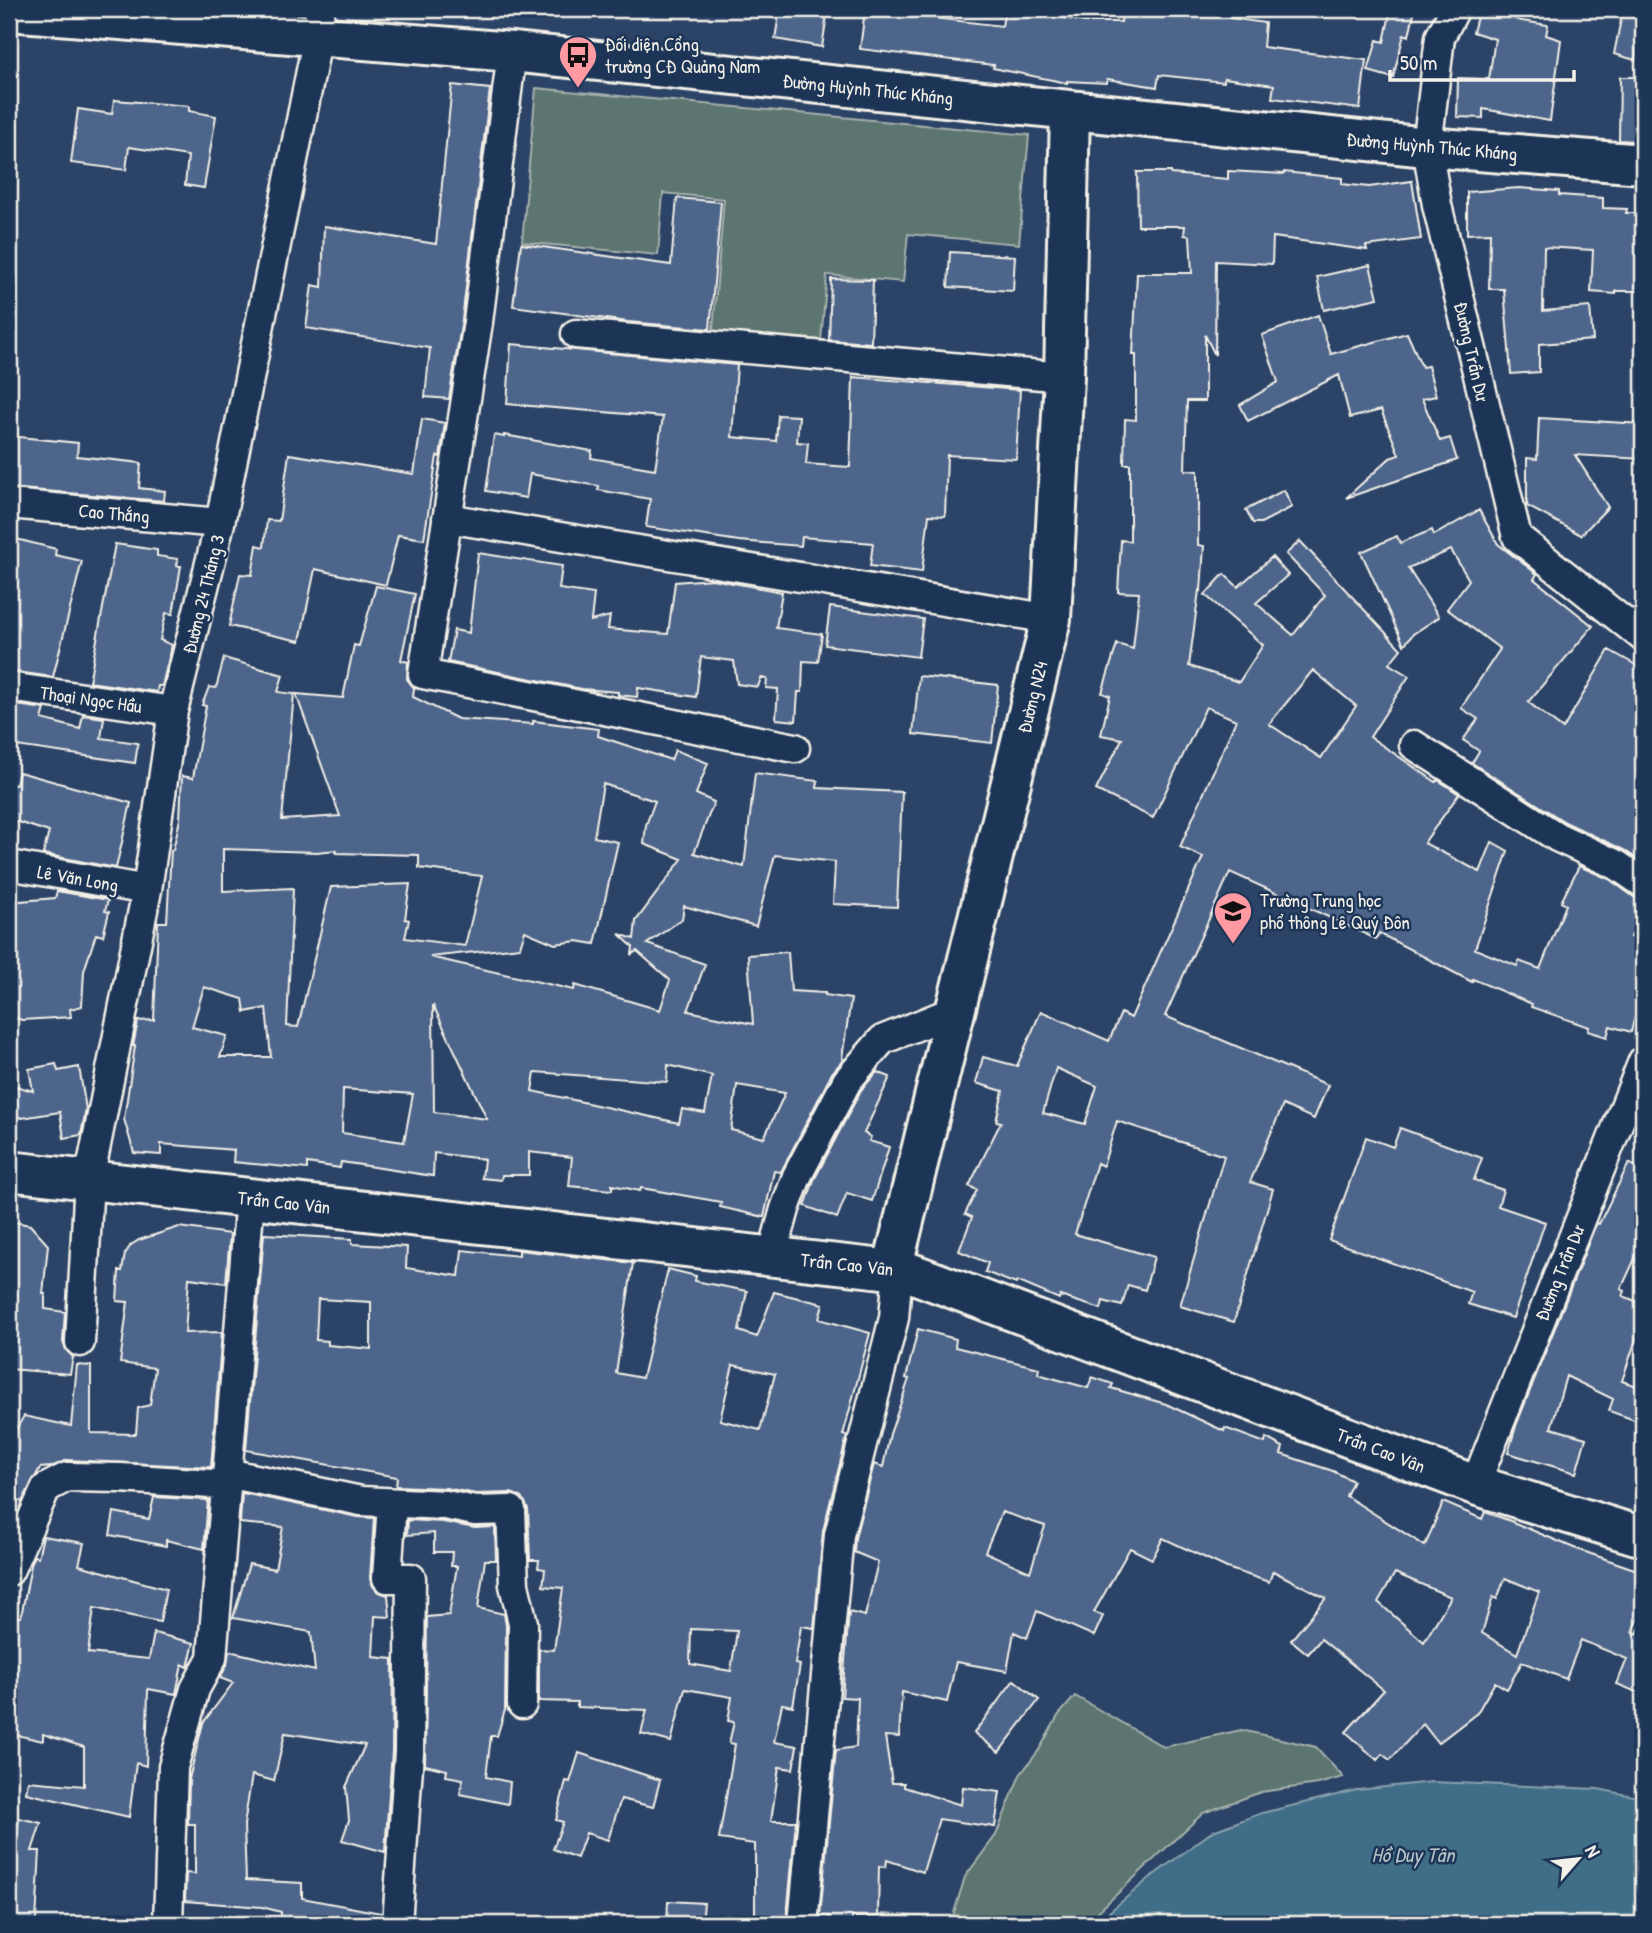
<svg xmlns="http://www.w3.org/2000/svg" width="1652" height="1933" font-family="'Patrick Hand',sans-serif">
<rect width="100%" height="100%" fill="#2b4367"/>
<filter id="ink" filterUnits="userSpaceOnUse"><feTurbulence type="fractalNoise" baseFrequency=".0143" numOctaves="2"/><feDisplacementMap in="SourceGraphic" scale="14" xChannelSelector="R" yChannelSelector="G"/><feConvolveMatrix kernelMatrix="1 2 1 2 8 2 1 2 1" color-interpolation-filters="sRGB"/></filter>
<g filter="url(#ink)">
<!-- green -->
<path fill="#5b7470" stroke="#a8b2ac" stroke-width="2" d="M536,88L1029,135L1019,244L908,234L903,282L827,275L820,351L712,341L724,199L663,193L658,255L522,242Z
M1075,1696L1164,1747L1241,1730L1316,1747L1343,1777L1318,1784L1261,1792L1203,1813L1085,1924H876L875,1922L883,1914L952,1919L965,1877L996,1835L1020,1775L1039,1750L1058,1716Z"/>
<!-- water -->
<path fill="#416d88" stroke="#89a2ae" stroke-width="2" d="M1432,1782L1598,1789L1643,1798V1924H1089L1108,1913L1151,1877L1213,1831L1262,1813L1357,1790Z"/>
<!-- building -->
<path fill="#4d658b" stroke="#f4f1e8" stroke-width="2" fill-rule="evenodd" d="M780,9H828L822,47L775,39Z
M1005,9H1020L1084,22H1121L1123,9H1169V11L1207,16L1208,9H1231L1230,18L1265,23L1263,47L1366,60L1360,109L1272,98L1274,85L1224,78V82L1159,75L1157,87L1107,79V83L1067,81V83L993,68L994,65L860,49L865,10L1002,26Z
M1391,9H1415L1409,36L1404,34L1393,78L1368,71L1377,40L1384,42Z
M1479,9L1522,21L1548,25L1546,35L1561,40L1550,121L1483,109V118L1457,117L1458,78L1489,79L1495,39L1473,32Z
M1623,9H1643L1635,60L1614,54Z
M1620,77H1641L1634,141L1619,140Z
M452,85L490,89L462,320L449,399L425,397L430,348L306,328L312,285L322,287L324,226L436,244Z
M114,100L189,106V111L216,116L204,188L185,185L188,156L129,147L126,170L71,163L78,109L112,114Z
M1228,171L1284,174V172L1342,178V184L1369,187L1412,181L1421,239L1366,246L1367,250L1273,237L1272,264L1216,261L1215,355L1205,335V401H1187L1185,470L1198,471V545L1204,546L1201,591L1199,590L1189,666L1239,682L1263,645L1205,595L1224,574L1238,587L1272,557L1288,575L1256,603L1293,635L1325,595L1286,554L1300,541L1401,649L1389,664L1409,676L1370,737L1436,782L1438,780L1459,794L1424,843L1480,872L1492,842L1508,851L1475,949L1517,966L1519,961L1540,969L1566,905L1561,902L1579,866L1609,879L1634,897L1643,899V913L1631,937L1643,942V985L1631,1032L1610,1026L1607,1037L1588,1031L1589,1027L1531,1007L1532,1004L1473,979L1472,982L1379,933L1376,939L1230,872L1165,1016L1328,1085L1314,1119L1283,1105L1250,1182L1273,1189L1234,1322L1180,1306L1224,1156L1117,1121L1103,1166L1097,1163L1075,1234L1154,1257L1145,1290L1128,1285L1122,1306L1103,1301L1101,1309L1060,1296L1059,1299L1017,1281L1016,1284L985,1272L988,1263L959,1251L972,1217L965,1214L977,1190L969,1186L1001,1122L996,1121L1003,1091L976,1083L983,1057L1017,1066L1041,1011L1109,1041L1121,1013L1131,1018L1203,857L1180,847L1236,720L1206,707L1153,818L1096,790L1122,739L1101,735L1110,696L1102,693L1117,644L1133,649L1139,593L1118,592L1121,540L1130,541V464H1124L1125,419L1136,420V355H1133L1137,273H1192L1190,236L1184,235L1185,226H1138L1137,172H1171V174L1228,179ZM1313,670L1356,706L1321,758L1269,724ZM1056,1068L1097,1086L1085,1124L1043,1113Z
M1519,188L1559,191V195L1603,198V208L1627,209L1626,213H1643V291H1616V294L1591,292L1593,250L1544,247L1543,311L1590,307L1593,340L1539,344V372L1511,374L1504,289H1489L1490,233L1467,234V192Z
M677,198L721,202L710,329L628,322L513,306L521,244L671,265Z
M950,252L1015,256L1013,291L948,287Z
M1370,265L1378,298L1324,310L1317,277Z
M831,279L873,280L871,343L829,340Z
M1318,315L1331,354L1407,333L1422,367L1428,366L1436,396L1422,399L1440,441L1450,438L1457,460L1346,498L1390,458L1399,455L1381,410L1350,418L1339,375L1248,421L1240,405L1278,382L1262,335Z
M511,344L737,365L732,437L776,441L778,415L799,416L797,442L808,443L806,464L850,467L853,377L1020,390L1016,459L947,455L945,516L929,515L922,572L870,566L873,543L802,537L801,546L739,541L646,527L650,499L598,490L599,486L530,474L526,498L486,491L494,435L504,437V435L592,451L591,458L655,469L663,417L507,404Z
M1539,418L1643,424V459L1575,455L1608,507L1581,535L1527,506V458L1537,459Z
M422,419L445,423L440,457L437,456L424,539L398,535L386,585L315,569L300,641L229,626L240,574L252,575L257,545L264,547L267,520L279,521L289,454L414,474Z
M9,436L78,443L77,456L141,463L139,488L165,491L164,501L9,488Z
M1284,490L1292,507L1261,523H1253L1246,510Z
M1479,510L1498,544L1537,574L1534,579L1593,626L1528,702L1563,729L1609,650L1643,669V863L1624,850L1565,822L1472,763L1479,751L1463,740L1478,719L1461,708L1500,649L1447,609L1469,580L1451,550L1408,568L1439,617L1413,634L1404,645L1361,552L1397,536L1400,543L1432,530L1434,535Z
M16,539L56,549L55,555L82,561L53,677L9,671V571Z
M115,544L157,550V556L178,559L177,566H181L173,614L166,613L160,640L172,645L162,686H158L157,692L89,682Z
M478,553L562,566L559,589L594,594L591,621L610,616L608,629L668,634L675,582L712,579L782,592L776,628L822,634L818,662L803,661L802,692H798L796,721L776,719L778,689L766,688L767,679L761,678L758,687L737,684L734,661L701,657L696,697L638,688L637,697L618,695V692L582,689L448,662L454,630L469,633Z
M376,586L415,594L401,660L408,662L407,679L414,688L413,697L458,719L533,724V721L599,729L598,736L671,760L675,750L708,763L696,794L714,802L694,853L744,867L755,773L818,781L817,788L902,792L897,907L833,904L835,862L775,855L756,926L684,906L682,919L647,944L705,964L688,1011L753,1024L748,955L788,952L791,991L825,993V995L851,999L842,1058L844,1059L832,1073L781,1172L774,1171L764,1217L720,1207L721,1202L641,1188L640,1191L612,1185V1190L569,1186L572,1157L529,1152V1175H502L501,1180L482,1178L484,1159L434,1153L433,1176L341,1162L340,1168L307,1163V1169L233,1162L234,1150L161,1144V1155L134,1153L124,1119L135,1046H133L138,1021L154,1020L158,922H167L171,850H173L180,819L182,776L193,778L206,706L202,705L209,687L216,688L224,658L283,675L278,692L294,694L282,820L340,816L296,694L343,698L354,645L359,646ZM603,784L655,801L646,825L644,844L682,859L636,921L634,939L619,934L633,947L632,954L637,951L670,980L660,1010L575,985L574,990L430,957L520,947L525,931L555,944L577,941L595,944L618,842L594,837ZM223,849L317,852L337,850L336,853L419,855V868L482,876L465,946L405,938L409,920L405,919L410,884L331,887L298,1027L287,1026L293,888L223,891ZM204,987L243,999L245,1012L266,1008L271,1057H220L227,1036L192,1027ZM433,1005L487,1119L434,1112ZM668,1065L712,1076L705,1113L682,1109L679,1123L532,1091L535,1072L667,1082ZM737,1085L785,1093L764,1138L731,1130ZM343,1089L413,1094L404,1142L342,1133Z
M830,607L923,619L918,657L825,645Z
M919,676L998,685L992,743L913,734Z
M9,704L45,709L42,719L80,729L83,715L104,718L101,738L138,743L135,763L9,745V732L14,710H9Z
M19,772L131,803L116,868L43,854L49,832L9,819V784L16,785Z
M57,891L108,900L105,911L109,912L103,936L96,934L84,971L82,1006L70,1009L71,1017L22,1020L9,1016V902L55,898Z
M56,1064L58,1071L79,1067L86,1109L81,1135L64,1138L60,1112L22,1118L9,1114V1084L33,1091L29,1069Z
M877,1072L890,1077L864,1133L871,1137L869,1141L889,1147L872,1201L847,1193L837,1218L805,1206L814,1180L861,1090Z
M1400,1128L1482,1158L1474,1180L1503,1190L1498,1206L1545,1222L1513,1318L1468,1304L1472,1292L1329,1240L1366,1137L1393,1147Z
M1629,1163L1643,1171V1254L1638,1252L1621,1289L1625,1291L1623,1296L1643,1304V1318L1622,1381L1643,1388V1423L1609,1411L1613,1399L1566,1376L1551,1428L1586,1438L1576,1473L1508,1453L1516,1426L1594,1229L1597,1223L1599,1224Z
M9,1221L30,1225L48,1245L43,1294H45V1309L65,1312L63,1342L66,1350L73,1357L70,1374L9,1369Z
M179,1227L230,1234L226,1283L189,1278L185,1333L222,1332L211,1467L67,1460L51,1467L40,1468L22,1502L9,1498V1468L16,1429L24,1416L71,1426L77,1365L91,1366V1433L136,1434L138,1408L150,1405L155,1368L120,1363L128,1302L117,1301L119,1271H122L125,1254L131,1245L139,1240Z
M264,1234L352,1239V1244L407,1247L406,1268L459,1276L462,1250L519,1256V1250L633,1263L616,1373L642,1378L668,1269L696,1276L695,1281L747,1291L739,1331L757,1337L774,1292L823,1304L819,1319L870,1333L843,1435L847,1436L823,1531L814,1628L801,1626L795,1664L800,1665L793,1706L782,1704L774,1742L797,1746L793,1769L779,1767L771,1821H796L787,1916H784V1924H755V1844L719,1839L735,1744L729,1743L734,1722L728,1721L732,1697L685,1689L671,1742L641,1734L647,1710L577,1707V1702L539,1701V1649L554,1650L563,1588L543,1586L545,1569L538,1568L539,1560H530L528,1509L525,1502L519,1496L511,1493L476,1494L446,1488L396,1486L397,1477L246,1450ZM318,1299L371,1302V1349L328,1345V1341L316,1340ZM733,1365L775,1374L760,1430L720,1420ZM691,1629L737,1631L731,1671L690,1664Z
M918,1329L956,1339L955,1347L1039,1368L1038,1374L1088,1388L1092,1377L1113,1384L1111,1388L1166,1404L1224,1431L1225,1428L1265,1443L1266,1438L1283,1447L1281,1454L1333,1471L1353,1481L1346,1496L1425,1546L1443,1502L1482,1519L1485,1512L1508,1520L1574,1548L1643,1572V1606L1632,1632L1637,1634L1643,1621V1679L1639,1693L1617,1684L1627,1659L1581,1640L1566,1679L1522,1662L1507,1689L1495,1682L1477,1713L1438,1743L1423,1724L1390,1760L1382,1754L1377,1760L1346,1732L1384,1690L1321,1639L1308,1654L1291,1640L1326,1598L1273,1571L1269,1582L1227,1568L1163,1538L1152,1559L1130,1548L1094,1612L1103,1616L1094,1636L1037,1611L1027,1638L1014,1632L1007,1671L956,1662L947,1702L902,1692L899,1737L885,1736L892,1783H904V1787L961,1805L963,1787L1000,1792L995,1827L939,1819L923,1872L887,1860L886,1867L879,1866L878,1917H852V1924H829V1916H820L836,1750L856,1747L858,1698L842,1697L849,1612L865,1616L878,1562L854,1552L855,1538L874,1464L883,1467L890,1434L909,1379L906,1378ZM1002,1512L1045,1526L1030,1572L985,1552ZM1395,1573L1451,1597L1424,1642L1378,1602ZM1505,1578L1539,1592L1517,1654L1482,1633L1493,1597L1497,1599Z
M242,1493L358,1517L374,1518L370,1578L373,1586L378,1592L388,1595L390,1617L375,1616L373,1657L393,1659L392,1751L385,1852L342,1840L349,1820L346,1787L365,1745L285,1733L274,1781L252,1775L244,1825L246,1880L302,1883V1898L381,1913V1924H334L302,1917V1921L281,1920V1912L262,1907L185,1901L186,1873L195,1874V1824H188L189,1779L203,1723L233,1683L220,1678L227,1665L229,1651L315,1671L311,1632L233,1618L249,1564L275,1569L283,1527L240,1523Z
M154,1497L208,1500L204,1549L166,1540V1546L110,1535L114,1512L149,1519Z
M408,1520L443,1522L475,1528L495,1527L496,1560H485L478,1608L504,1614L506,1625L505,1710L497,1736H491L486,1777L510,1782L508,1804L460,1794L463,1779L446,1776L447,1770L425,1765L427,1617L449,1615L457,1566H451L452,1552H434V1533L407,1535Z
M43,1536L84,1543L79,1565L166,1589L160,1622L94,1608L88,1653L149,1659L154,1633L194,1643L188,1667L182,1664L176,1694L148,1689L146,1766L136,1763L129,1817L26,1793L28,1781L84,1786V1747L43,1734V1741L12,1734L9,1723V1648L16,1617H21L32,1560L34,1556L38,1557Z
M1014,1680L1039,1700L999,1752L974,1733Z
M579,1753L660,1780L653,1807L621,1799L608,1840L586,1833L577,1858L553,1849L563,1822L556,1820L566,1781L570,1782Z
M19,1818L41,1823L32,1851H40L36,1921L9,1923V1896Z
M668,1901L704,1903L702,1924H667Z"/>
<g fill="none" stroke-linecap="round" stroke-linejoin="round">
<!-- street casing -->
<g stroke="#f4f1e8" stroke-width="33">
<path id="street" d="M1455,9L1440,37L1427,147L1437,205L1517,537L1643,637
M512,52L478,322L423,674L795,748
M576,334L1064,377
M9,504L220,523
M447,518L1051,619
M9,687L173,711
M1414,745L1557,837L1617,865L1643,883
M9,865L147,890
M772,1256L785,1209L797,1176L847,1081L882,1040L956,1010
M80,1342L89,1180L147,890L173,711L220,523L318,36L320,9
M227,1473L361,1501L445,1505L475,1511L511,1510L514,1585L523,1623L522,1704
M1475,1485L1643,1061
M392,1503L387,1578H411L409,1752L397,1924
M9,1571L46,1488L67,1477L120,1478L227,1485
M168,1924L173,1767L195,1689L212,1658L250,1198
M803,1924L839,1535L894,1318L898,1268"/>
</g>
<!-- secondary casing -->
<g stroke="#f4f1e8" stroke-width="44">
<path id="secondary" d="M9,11L512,52L1427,147L1643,164
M9,1171L892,1270L898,1268L1475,1485L1643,1537
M892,1270L1051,619L1064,377L1070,110"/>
</g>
<!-- street -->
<use href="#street" stroke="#1d3557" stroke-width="28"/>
<!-- secondary -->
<use href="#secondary" stroke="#1d3557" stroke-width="38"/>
</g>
</g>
<!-- icons -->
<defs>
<g id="bus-pin" transform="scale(2.0125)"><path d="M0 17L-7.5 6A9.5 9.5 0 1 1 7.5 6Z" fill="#ff9aa2" stroke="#1d3557"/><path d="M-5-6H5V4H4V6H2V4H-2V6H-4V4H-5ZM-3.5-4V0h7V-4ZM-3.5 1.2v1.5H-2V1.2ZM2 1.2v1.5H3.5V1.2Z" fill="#111"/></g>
<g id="school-pin" transform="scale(2.0125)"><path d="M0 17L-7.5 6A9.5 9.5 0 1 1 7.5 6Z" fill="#ff9aa2" stroke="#1d3557"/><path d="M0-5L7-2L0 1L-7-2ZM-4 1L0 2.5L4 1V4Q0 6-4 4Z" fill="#111"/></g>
</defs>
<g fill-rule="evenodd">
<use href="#bus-pin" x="578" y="55"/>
<use href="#school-pin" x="1233" y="911"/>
</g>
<g text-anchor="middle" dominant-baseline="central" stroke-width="5" stroke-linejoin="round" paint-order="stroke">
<!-- poi labels -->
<g font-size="19" fill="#f4f1e8" stroke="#1d3557" text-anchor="start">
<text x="605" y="44">Đối diện Cổng<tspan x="605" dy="22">trường CĐ Quảng Nam</tspan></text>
<text x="1260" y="900">Trường Trung học<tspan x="1260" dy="22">phổ thông Lê Quý Đôn</tspan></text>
</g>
<!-- street labels -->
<g font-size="19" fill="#f4f1e8" stroke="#1d3557">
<text transform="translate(868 89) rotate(6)">Đường Huỳnh Thúc Kháng</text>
<text transform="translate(1432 146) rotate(5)">Đường Huỳnh Thúc Kháng</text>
<text transform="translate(1472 351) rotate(77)">Đường Trần Dư</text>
<text transform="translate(114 513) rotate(5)">Cao Thắng</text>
<text transform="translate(203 594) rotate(-76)">Đường 24 Tháng 3</text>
<text transform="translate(1032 697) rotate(-76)">Đường N24</text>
<text transform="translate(91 699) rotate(8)">Thoại Ngọc Hầu</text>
<text transform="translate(78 878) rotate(10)">Lê Văn Long</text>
<text transform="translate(284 1202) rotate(6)">Trần Cao Vân</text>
<text transform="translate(847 1264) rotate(6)">Trần Cao Vân</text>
<text transform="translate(1559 1273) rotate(-68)">Đường Trần Dư</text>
<text transform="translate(1381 1450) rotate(21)">Trần Cao Vân</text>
</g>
<!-- water labels -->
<g font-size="21" font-style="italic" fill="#b5c3c6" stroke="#1d3557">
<text x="1413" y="1854">Hồ Duy Tân</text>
</g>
</g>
<!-- margin -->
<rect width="1652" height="1933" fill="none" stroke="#1d3557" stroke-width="35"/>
<rect x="18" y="18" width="1617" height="1898" fill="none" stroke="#f4f1e8" stroke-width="2.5" filter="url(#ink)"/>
<!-- north arrow -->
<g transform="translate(1578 1859) rotate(62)" stroke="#1d3557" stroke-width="5" paint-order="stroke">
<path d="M0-5L12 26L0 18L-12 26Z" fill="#f4f1e8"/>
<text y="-10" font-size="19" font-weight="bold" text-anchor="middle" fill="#f4f1e8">N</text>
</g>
<!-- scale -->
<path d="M1390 70v10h184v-10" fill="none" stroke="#f4f1e8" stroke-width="3.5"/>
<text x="1400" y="70" font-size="21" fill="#f4f1e8" stroke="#1d3557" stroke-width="5" paint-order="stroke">50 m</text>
</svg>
